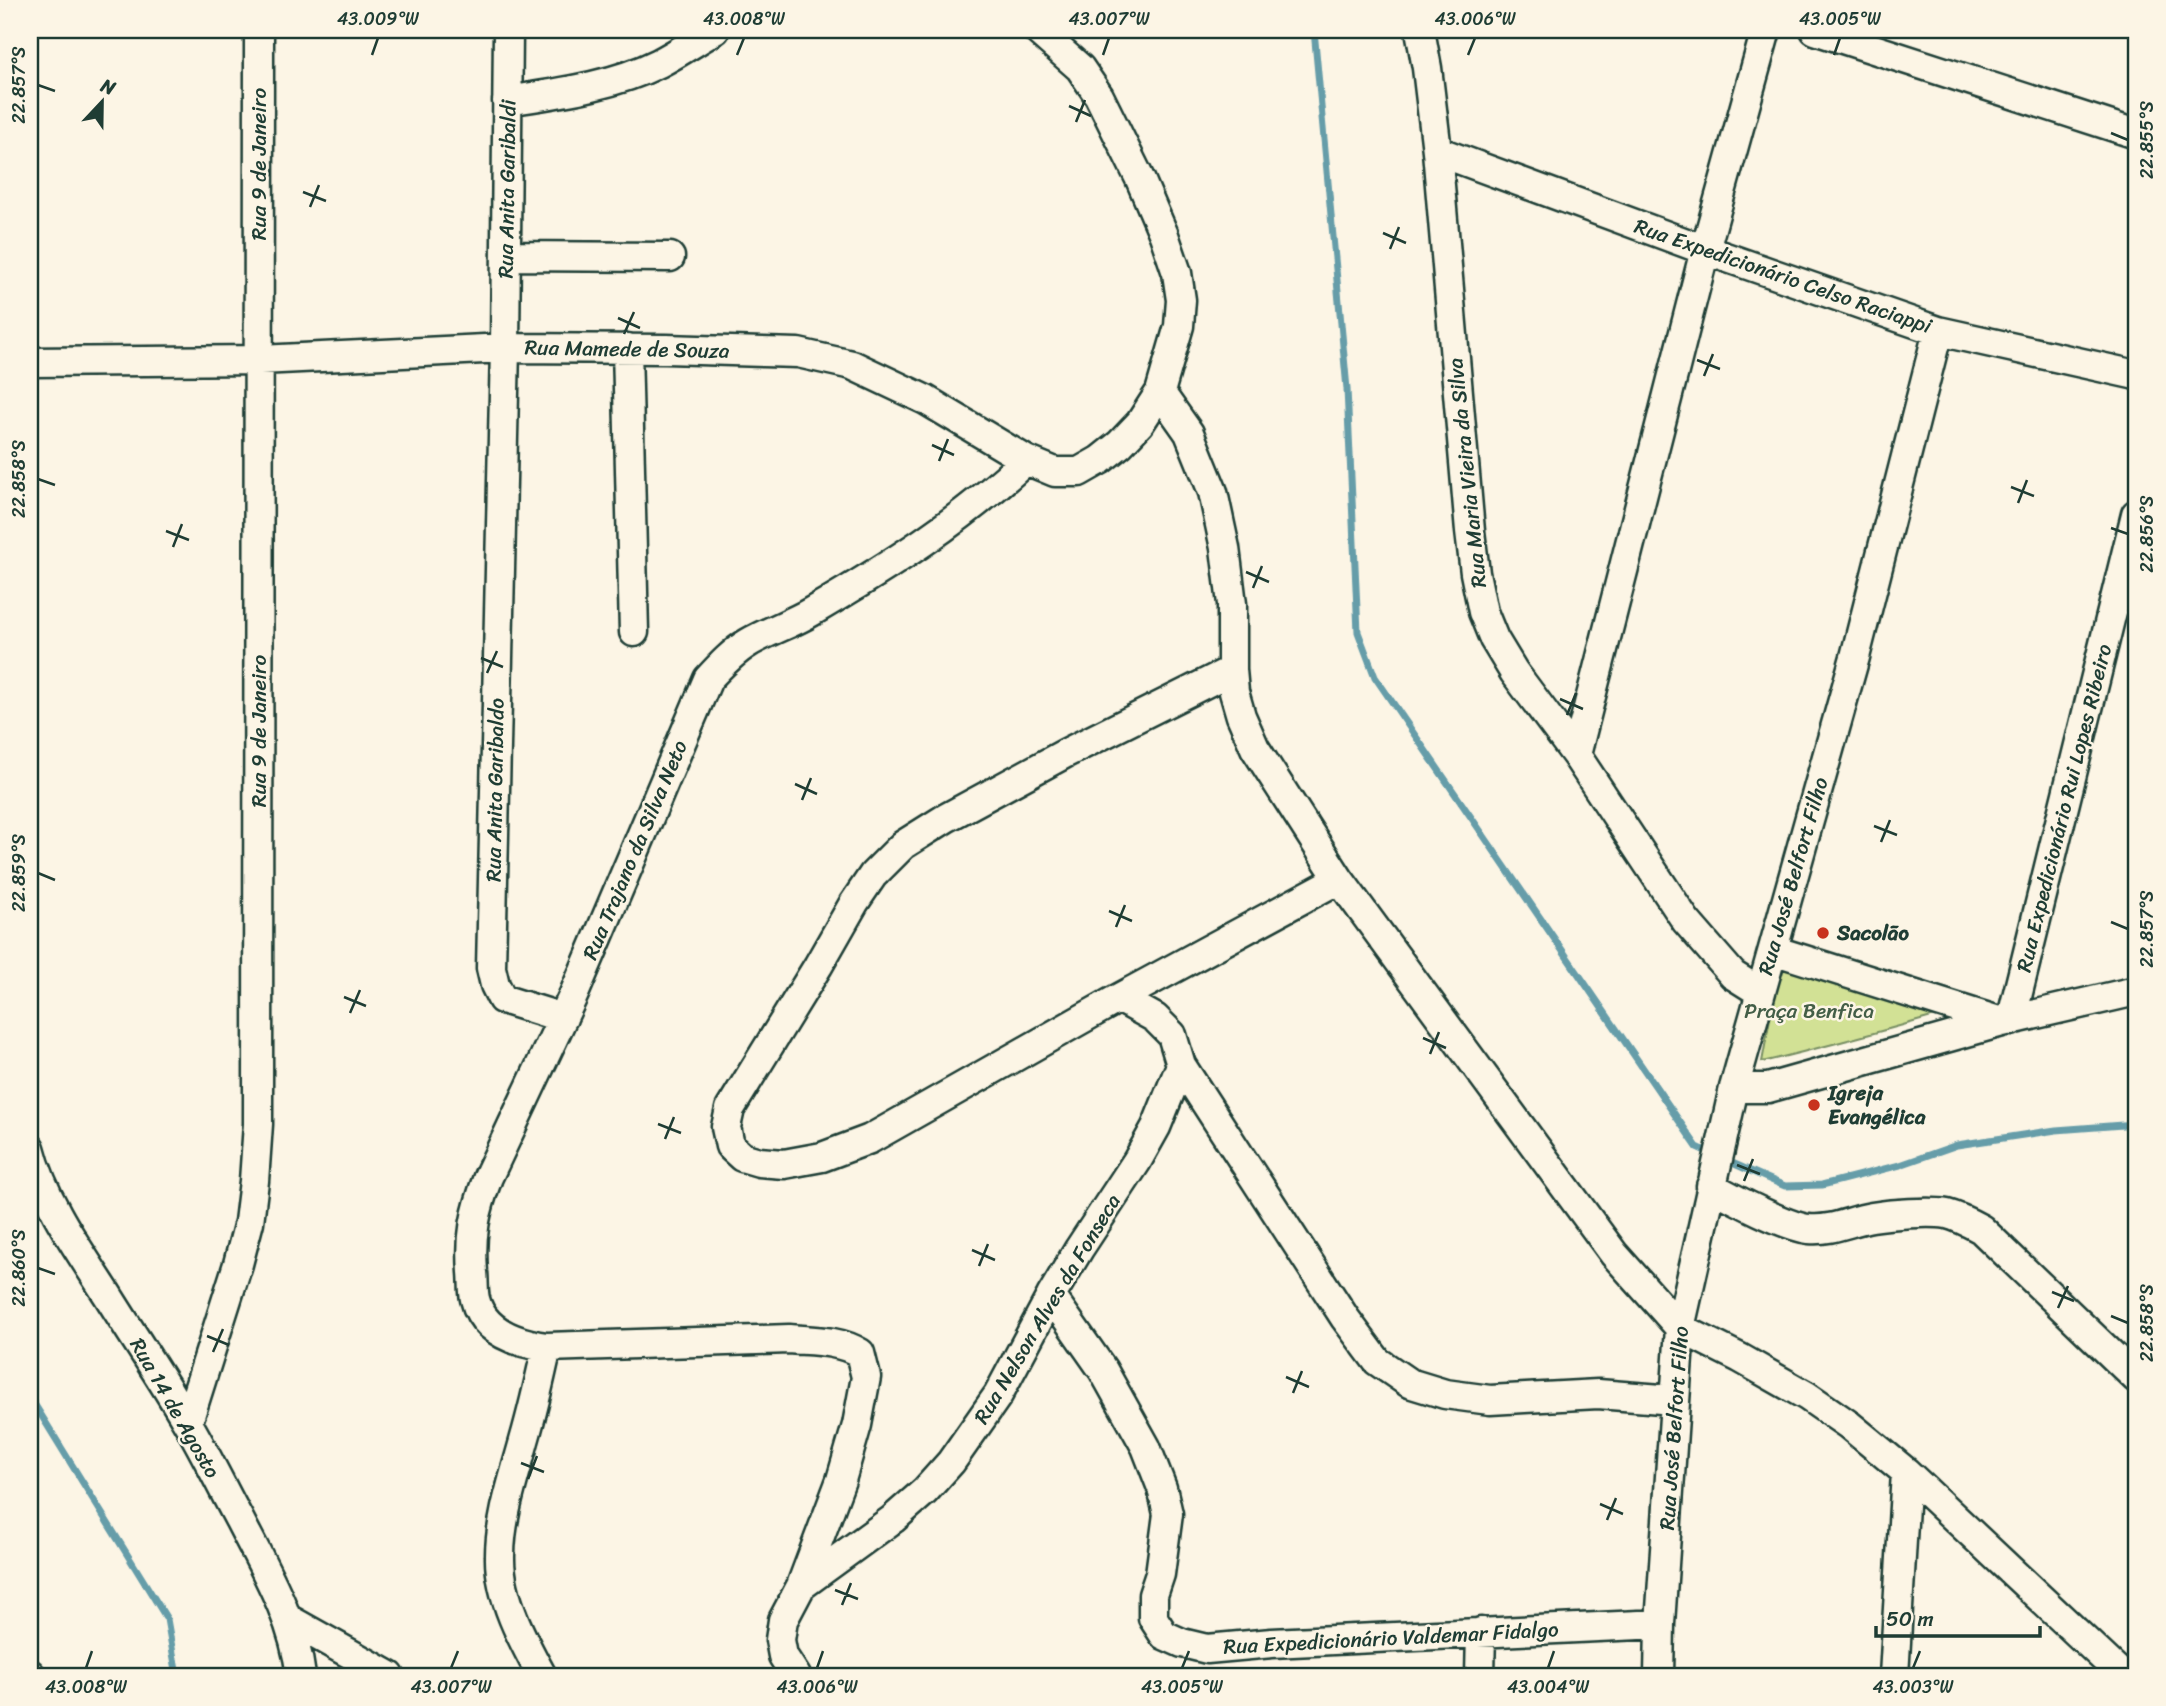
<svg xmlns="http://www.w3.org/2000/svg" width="2166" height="1706" font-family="Sriracha,sans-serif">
<rect width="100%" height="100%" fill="#fcf5e5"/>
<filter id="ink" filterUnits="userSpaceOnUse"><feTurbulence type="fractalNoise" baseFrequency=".0143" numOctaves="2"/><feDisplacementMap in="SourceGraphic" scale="14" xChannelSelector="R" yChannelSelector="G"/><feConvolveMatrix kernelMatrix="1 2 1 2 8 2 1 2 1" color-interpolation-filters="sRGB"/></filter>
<g filter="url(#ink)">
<!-- green -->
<path fill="#d2e195" stroke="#788f64" stroke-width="2" d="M1780,964L1953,1011C1889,1029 1826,1047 1762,1062Z"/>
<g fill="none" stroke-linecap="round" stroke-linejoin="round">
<!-- stream -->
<path stroke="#669da9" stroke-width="7" d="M1314,30L1347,389L1358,632L1375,677L1697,1147L1712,1154
M1723,1159L1785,1186L1822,1185L1900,1165L1957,1145L2056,1130L2136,1124
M30,1397L167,1619L177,1676"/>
<!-- minor casing -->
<g stroke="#1f3d34" stroke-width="33">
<path id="minor" d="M508,30L505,348L491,968L495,985L502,999L563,1018
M1420,30L1427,68L1437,151L1470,531L1475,573L1483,612L1494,639L1514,672L1576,755L1686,921L1733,975L1760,992
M1815,30L2136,134
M507,101C558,93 613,86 659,63C678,53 696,41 715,30
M1437,151L1705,250L1938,331L2136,375
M506,256L670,257
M627,348L634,632
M30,362L260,360L505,348L666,349L798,353L852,365L926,400L1026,460L1055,472H1079L1100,460L1120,444L1140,423L1160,392L1179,326L1181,300L1177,273L1164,235L1140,179L1099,96L1080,68L1037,30
M1160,392L1189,433L1213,492L1225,548L1232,604V670L1234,692L1241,716L1255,748L1339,879L1614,1254L1680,1328L1740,1358L1807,1396L1849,1425L1906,1472L2123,1676
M1232,670L1066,753L946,818L903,845L873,875L854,903L818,966L730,1109L726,1127L730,1146L742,1157L759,1162L784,1164L822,1157L870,1139L1119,998L1339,879
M1576,755L1705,250L1766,30
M1773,950L2002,1022
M2011,1021L2136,514
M1181,1065L1345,1318L1377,1361L1409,1383L1445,1394L1490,1400L1598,1394L1674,1400
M1734,1088H1768L2002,1022L2136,991
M30,1148C43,1200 78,1249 107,1294C133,1336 161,1377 186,1420C205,1452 221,1486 239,1519C265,1570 294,1618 301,1676
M1711,1186C1734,1199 1785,1226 1809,1229C1833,1231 1849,1221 1872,1217C1890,1214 1930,1211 1947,1214C1959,1217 1970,1223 1981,1229L2136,1378
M1051,1296L1103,1370L1146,1447L1162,1488L1168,1514L1160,1574L1153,1595V1618L1164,1635L1182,1643L1207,1649L1272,1643L1660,1624
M188,1422L238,1264L249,1222L254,1181L258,1124L259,30
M801,1586L841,1480L857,1425L866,1377L860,1353C839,1340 813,1341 789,1339L547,1347C518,1343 483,1332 475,1299C473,1291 474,1281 473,1272C470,1235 475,1212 488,1177L574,994L708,679C720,666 733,652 748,643C768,631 791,624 811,612C888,567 961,521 1026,460
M288,1619L390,1676
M30,1674L31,1676
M542,1676C523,1641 499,1597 500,1556C500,1518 514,1478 524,1441C533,1410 540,1379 547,1347
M796,1676L783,1656L780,1640L783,1620L801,1586L893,1519L925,1491L951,1462L998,1395L1051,1296L1079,1249L1137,1161L1156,1127L1181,1065L1172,1035L1155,1018L1119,998
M1480,1676L1481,1632
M1659,1676L1660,1624L1680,1328L1734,1088L1855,657L1938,331
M1894,1676L1906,1472"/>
</g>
<!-- minor -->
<use href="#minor" stroke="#fcf5e5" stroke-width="28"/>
</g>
</g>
<!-- ticks -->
<path fill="none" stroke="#1f3d34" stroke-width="2.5" d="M372,55L378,38M737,55L744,38M1103,55L1109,38M1468,55L1475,38M1834,55L1840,38M38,85L55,91M1069,106L1091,116M1076,122L1085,100M2111,133L2128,140M303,192L326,201M310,207L319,185M1383,233L1406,243M1390,249L1399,227M618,318L640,328M624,334L634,312M1697,360L1720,369M1704,376L1713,354M932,445L954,455M939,461L948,439M38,479L55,485M2011,487L2034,496M2018,503L2027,480M2111,528L2128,534M166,531L189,540M173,547L182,524M1246,572L1269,582M1253,588L1262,566M481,658L503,667M487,673L497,651M1560,699L1583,709M1567,715L1576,693M795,784L817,794M802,800L811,778M1874,826L1897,835M1881,842L1890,820M38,873L55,880M1109,911L1132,921M2111,922L2128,929M1116,927L1125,905M344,997L366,1006M350,1013L360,990M1423,1038L1446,1048M1430,1054L1439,1032M658,1124L681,1133M665,1139L674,1117M1737,1165L1760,1174M1744,1181L1753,1159M972,1250L995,1260M979,1266L988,1244M38,1268L55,1274M2052,1292L2074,1301M2058,1308L2068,1286M2111,1316L2128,1323M207,1336L229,1345M213,1352L223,1329M1286,1377L1309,1387M1293,1393L1302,1371M521,1463L544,1472M528,1479L537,1456M1600,1504L1623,1514M1607,1520L1616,1498M835,1590L858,1599M842,1605L851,1583M86,1668L92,1651M451,1668L458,1651M817,1668L823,1651M1182,1668L1189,1651M1548,1668L1554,1651M1913,1668L1920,1651"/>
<!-- markers -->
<g fill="#c8321e" stroke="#fcf5e5" stroke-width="2.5">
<circle cx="1823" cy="933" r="7"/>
<circle cx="1814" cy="1105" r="7"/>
</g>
<g text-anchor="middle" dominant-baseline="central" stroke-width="5" stroke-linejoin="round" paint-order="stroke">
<!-- street labels -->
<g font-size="21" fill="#1f3d34" stroke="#fcf5e5">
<text transform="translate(259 164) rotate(-90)">Rua 9 de Janeiro</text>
<text transform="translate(507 189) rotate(-89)">Rua Anita Garibaldi</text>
<text transform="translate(1783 276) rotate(19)">Rua Expedicionário Celso Raciappi</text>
<text transform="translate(627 349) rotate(1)">Rua Mamede de Souza</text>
<text transform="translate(1467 473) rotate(-96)">Rua Maria Vieira da Silva</text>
<text transform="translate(259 731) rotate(-90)">Rua 9 de Janeiro</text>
<text transform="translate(495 790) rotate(-89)">Rua Anita Garibaldo</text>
<text transform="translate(2064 808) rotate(-76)">Rua Expedicionário Rui Lopes Ribeiro</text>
<text transform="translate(635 850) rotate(-67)">Rua Trajano da Silva Neto</text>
<text transform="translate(1793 876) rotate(-74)">Rua José Belfort Filho</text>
<text transform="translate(1047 1309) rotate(-59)">Rua Nelson Alves da Fonseca</text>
<text transform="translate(175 1408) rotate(60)">Rua 14 de Agosto</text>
<text transform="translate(1674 1428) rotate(-86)">Rua José Belfort Filho</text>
<text transform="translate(1391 1638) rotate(-3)">Rua Expedicionário Valdemar Fidalgo</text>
</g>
<!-- poi labels -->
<g font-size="21" font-weight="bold" fill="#1f3d34" stroke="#fcf5e5" text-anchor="start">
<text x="1837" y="933">Sacolão</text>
<text x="1828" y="1093">Igreja<tspan x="1828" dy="24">Evangélica</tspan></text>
</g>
<!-- park labels -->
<g font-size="21" fill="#435e47" stroke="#fcf5e5">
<text x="1809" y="1011">Praça Benfica</text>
</g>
</g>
<!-- margin -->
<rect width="2166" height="1706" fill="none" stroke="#fcf5e5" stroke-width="77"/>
<!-- north arrow -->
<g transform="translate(102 102) rotate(22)" stroke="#fcf5e5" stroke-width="5" paint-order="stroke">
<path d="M0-5L12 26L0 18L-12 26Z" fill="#1f3d34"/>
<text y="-10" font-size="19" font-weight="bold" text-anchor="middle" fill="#1f3d34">N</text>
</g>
<!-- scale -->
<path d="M1876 1626v10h164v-10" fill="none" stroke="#1f3d34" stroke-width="3.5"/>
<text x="1886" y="1626" font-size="21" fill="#1f3d34" stroke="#fcf5e5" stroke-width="5" paint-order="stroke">50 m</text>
<rect x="38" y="38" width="2090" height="1630" fill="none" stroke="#1f3d34" stroke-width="2.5"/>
<g font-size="18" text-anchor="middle" fill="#1f3d34">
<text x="378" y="25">43.009°W</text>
<text x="744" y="25">43.008°W</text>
<text x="1109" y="25">43.007°W</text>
<text x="1475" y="25">43.006°W</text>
<text x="1840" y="25">43.005°W</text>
<text transform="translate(19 85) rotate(-90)" y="6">22.857°S</text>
<text transform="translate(2147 140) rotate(-90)" y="6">22.855°S</text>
<text transform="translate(19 479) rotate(-90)" y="6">22.858°S</text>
<text transform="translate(2147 534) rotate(-90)" y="6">22.856°S</text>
<text transform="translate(19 873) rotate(-90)" y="6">22.859°S</text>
<text transform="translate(2147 929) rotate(-90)" y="6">22.857°S</text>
<text transform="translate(19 1268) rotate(-90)" y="6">22.860°S</text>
<text transform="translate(2147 1323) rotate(-90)" y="6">22.858°S</text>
<text x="86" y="1693">43.008°W</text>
<text x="451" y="1693">43.007°W</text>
<text x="817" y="1693">43.006°W</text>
<text x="1182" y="1693">43.005°W</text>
<text x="1548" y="1693">43.004°W</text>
<text x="1913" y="1693">43.003°W</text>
</g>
</svg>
